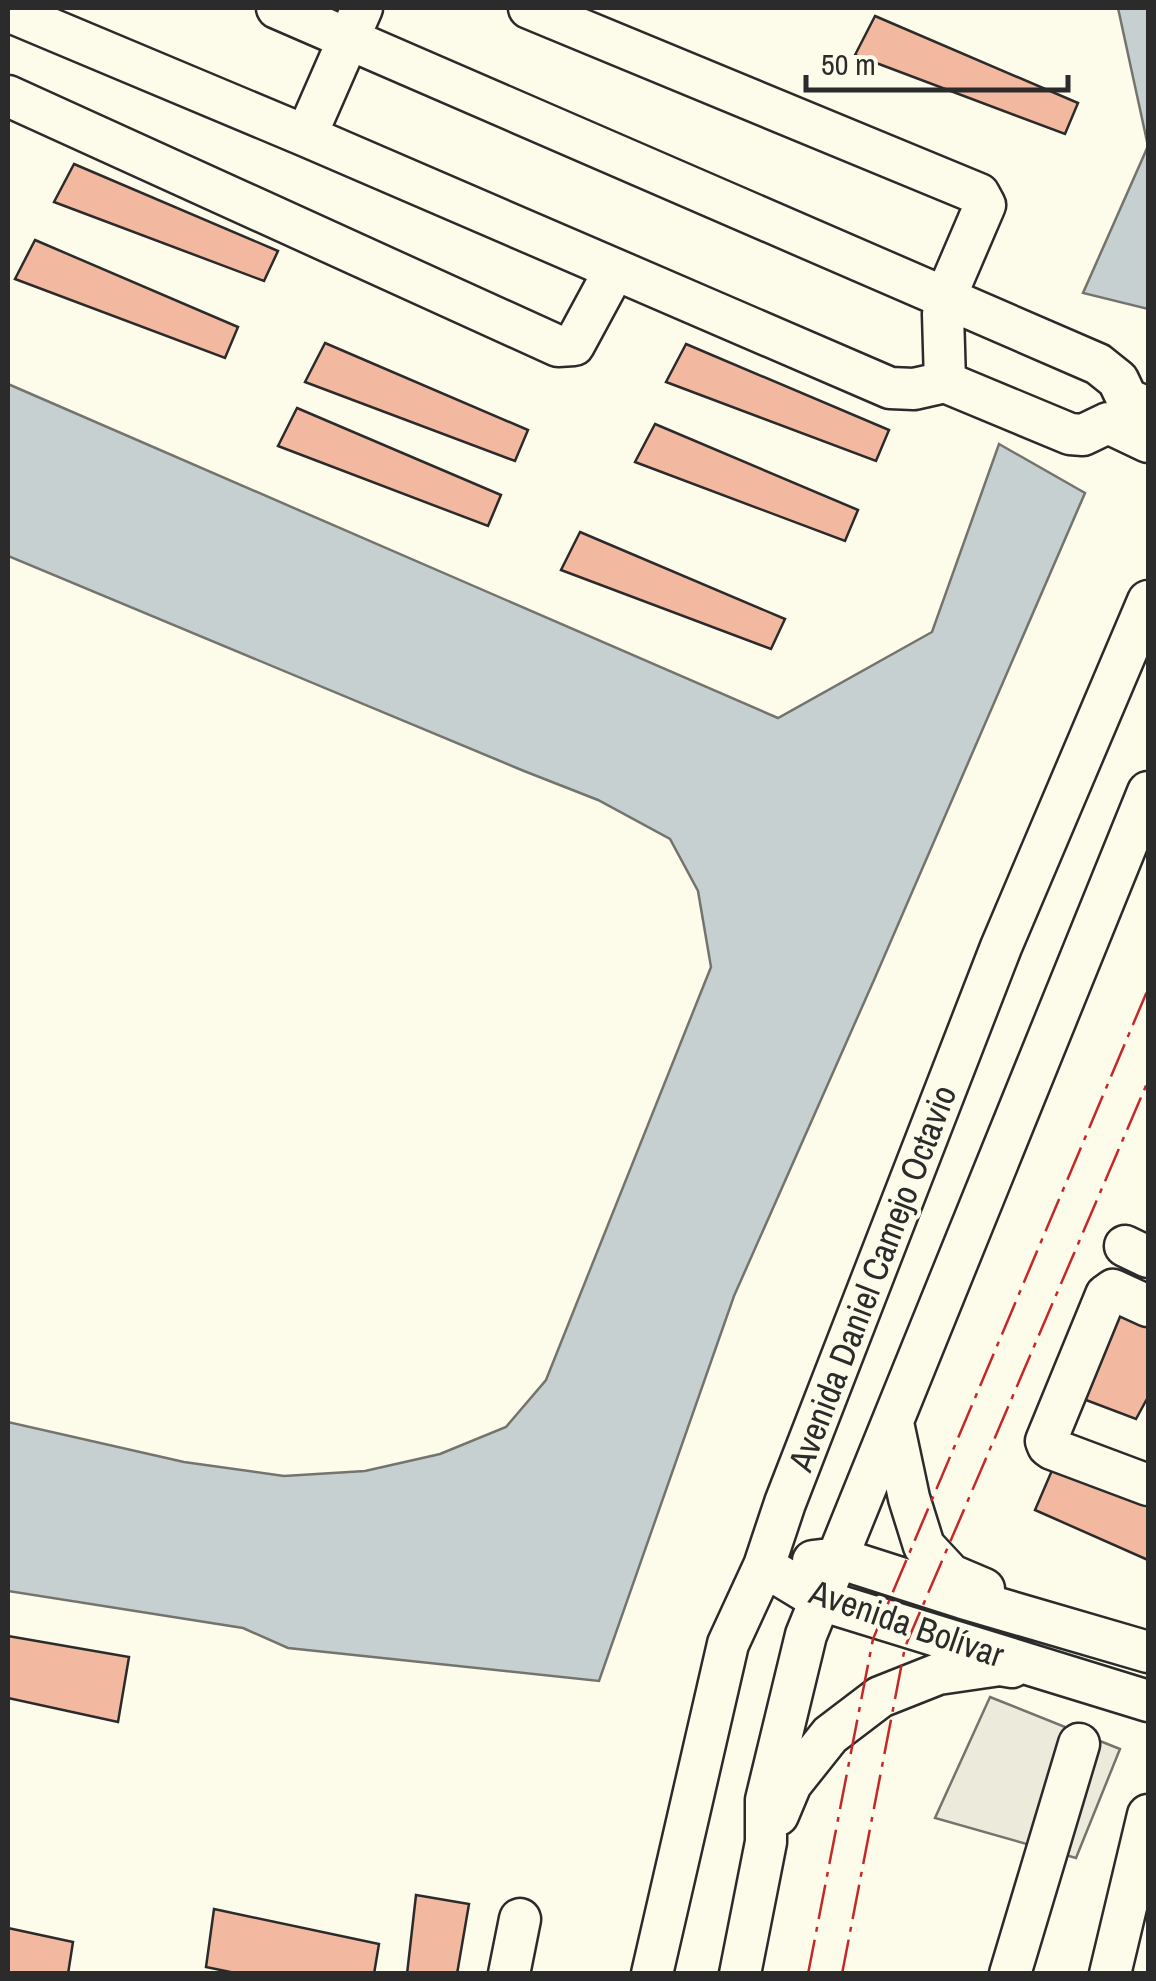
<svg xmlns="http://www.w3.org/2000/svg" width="1156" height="1981" font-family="'Archivo Narrow',sans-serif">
<rect width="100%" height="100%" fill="#fdfbea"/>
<!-- parking -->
<path fill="#eceadb" stroke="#74746e" stroke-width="2.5" d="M990,1697L1120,1749L1076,1858L935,1818Z"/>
<!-- water -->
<path fill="#c7d0d0" stroke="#74746e" stroke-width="2.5" d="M1118,8H1148V309L1083,293L1148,146Z
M8,384L778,718L932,632L999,444L1085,493L874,980L734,1296L599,1681L288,1648L243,1628L8,1591V1422L184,1462L284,1476L365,1471L440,1454L506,1427L546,1380L711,967L698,891L670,839L598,800L524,771L8,556Z"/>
<!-- building -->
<path fill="#f2b8a0" stroke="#2b2b2b" stroke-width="2.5" d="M875,16L1078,103L1065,134L855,55Z
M74,164L278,251L264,281L54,202Z
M35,240L238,327L225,358L15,279Z
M325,343L528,430L515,461L305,382Z
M686,344L889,430L876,461L666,382Z
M297,408L501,495L488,526L278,446Z
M655,424L858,510L845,541L635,462Z
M580,532L785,619L771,649L561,570Z
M1115,1309L1148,1327V1397L1136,1419L1078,1397Z
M1053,1468L1148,1504V1560L1035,1510Z
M8,1636L129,1657L118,1722L8,1698Z
M416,1895L469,1904L457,1974H407Z
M214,1909L379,1944L374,1974H240L206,1967Z
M8,1928L73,1942L68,1974H8Z"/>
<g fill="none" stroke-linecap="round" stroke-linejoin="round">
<!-- minor casing -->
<g stroke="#2b2b2b" stroke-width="45">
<path id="minor" d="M277,8L1098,364L1118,380L1127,399L1148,408
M529,8L979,194L985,205L946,296L943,314L945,382
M8,11L306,136L890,388L914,389L945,382L1070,434L1083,435L1108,423L1148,442
M8,96L558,346L574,345L614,271
M306,136L362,8
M1125,1246L1148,1257
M1148,1306L1113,1290L1106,1295L1046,1441L1048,1446L1052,1449L1148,1485
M893,1423L909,1498L924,1546L951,1575L984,1589
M813,1561L838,1558L963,1598L1148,1652
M764,1566L820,1600L1148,1701
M778,1815L791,1784L830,1735L880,1697L938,1674L1000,1665L1012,1667
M509,1974L520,1919
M652,1974L728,1644L764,1566L785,1503L1001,947L1148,601
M740,1974L766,1842V1800L806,1635L1148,792
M1010,1974L1079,1744
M1110,1974L1148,1815"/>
</g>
<!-- minor -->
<use href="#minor" stroke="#fdfbea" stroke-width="40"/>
<!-- power -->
<path stroke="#c62828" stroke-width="2.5" stroke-dasharray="35 8 5 8" stroke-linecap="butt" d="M808,1974L873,1639L1148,989
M842,1974L905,1647L1148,1081"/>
</g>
<g text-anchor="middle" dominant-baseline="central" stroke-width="8" stroke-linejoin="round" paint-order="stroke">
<!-- street labels -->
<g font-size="35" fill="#2b2b2b" stroke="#fdfbea">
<text transform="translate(872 1278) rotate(-69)">Avenida Daniel Camejo Octavio</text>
<text transform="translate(907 1623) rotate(19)">Avenida Bolívar</text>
</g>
</g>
<!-- border -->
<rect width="1156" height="1981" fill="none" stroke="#2b2b2b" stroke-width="20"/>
<!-- scale -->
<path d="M806 75v15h262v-15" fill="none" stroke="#2b2b2b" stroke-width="5"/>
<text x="821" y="75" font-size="30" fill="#2b2b2b" stroke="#fdfbea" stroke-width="8" paint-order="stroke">50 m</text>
</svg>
